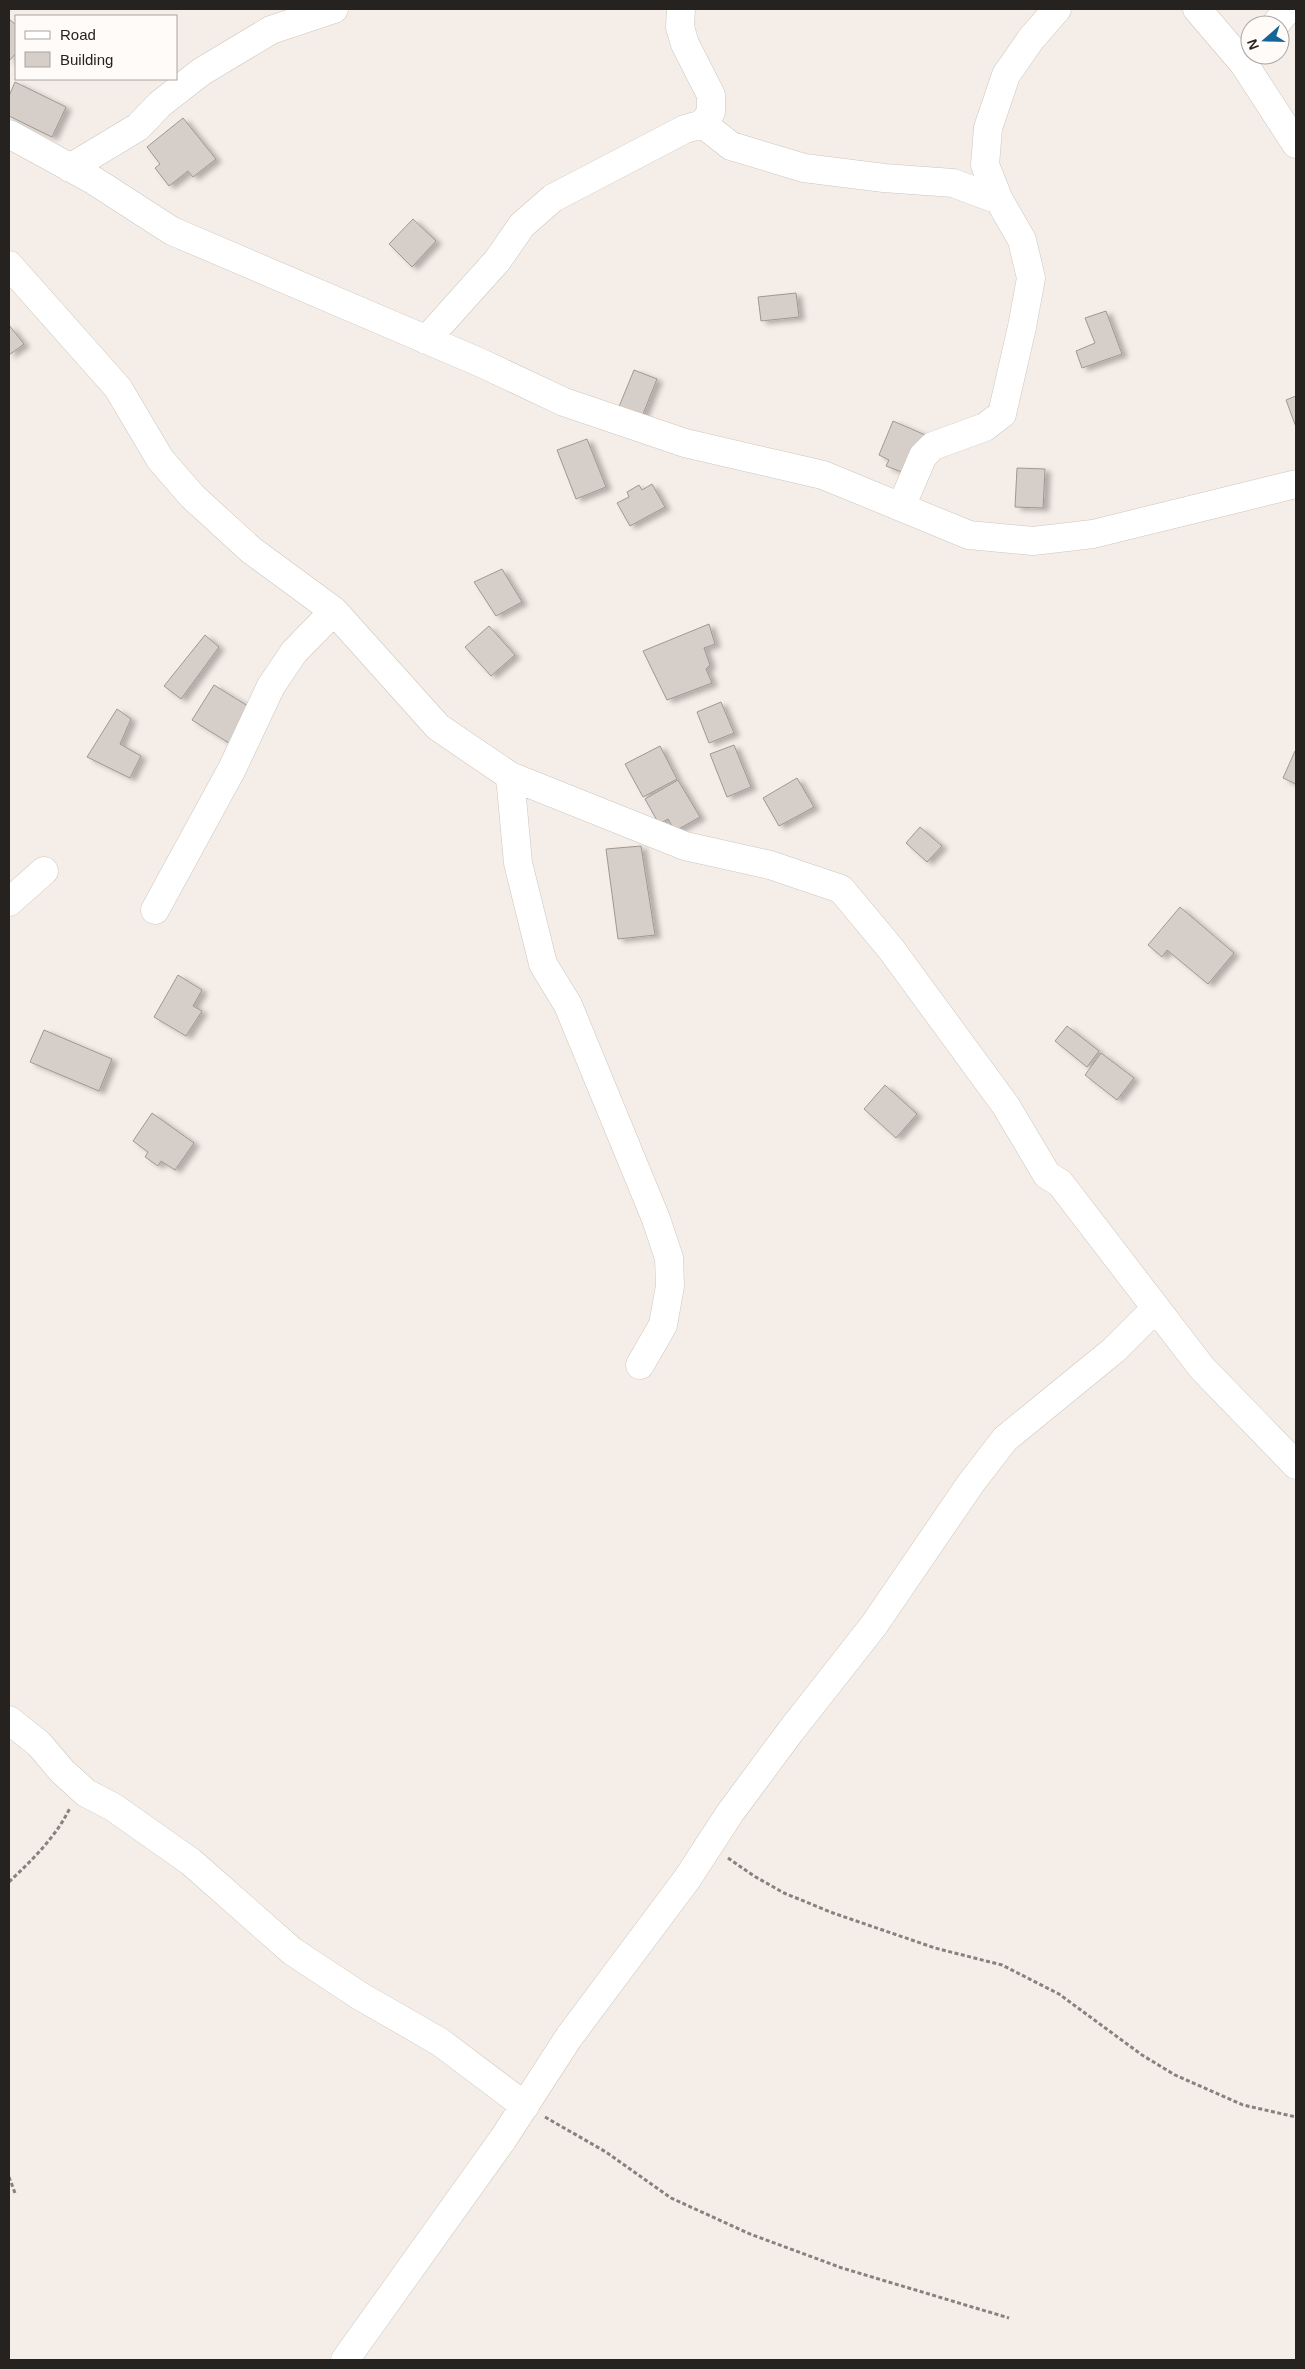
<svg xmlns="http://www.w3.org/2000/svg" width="1305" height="2369" font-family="Helvetica,sans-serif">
<defs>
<filter id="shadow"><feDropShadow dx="5.5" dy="3" stdDeviation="2.5" flood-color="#0004"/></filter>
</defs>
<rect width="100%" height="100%" fill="#f5ede7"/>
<!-- building -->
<path fill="#d6cec8" stroke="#9f9892" filter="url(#shadow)" d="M9,19L16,25V53L9,61Z
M15,82L66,107L52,137L9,116V96Z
M183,118L216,159L193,177L188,171L169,186L155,168L160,164L147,147Z
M413,219L436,241L412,267L389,244Z
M796,293L799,317L761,321L758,297Z
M1106,311L1122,354L1082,368L1076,351L1095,343L1085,318Z
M9,325L24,344L9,355Z
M634,370L657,379L641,419L618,409Z
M1296,396V427L1286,400Z
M893,421L930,437L902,472L886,466L889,460L879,455Z
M587,439L606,487L576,499L557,450Z
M1017,468L1045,469L1043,508L1015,507Z
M652,484L665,507L630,526L617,503L629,497L627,492L639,485L642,490Z
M502,569L522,602L496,616L474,582Z
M709,624L715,644L704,648L710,665L706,669L712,683L667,700L643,651Z
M489,626L515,655L491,676L465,647Z
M205,635L219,647L181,699L164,686Z
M214,685L251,708L229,743L192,720Z
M721,702L734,733L709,743L697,712Z
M117,709L131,719L120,744L141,756L130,778L87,757Z
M734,745L751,787L727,797L710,754Z
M660,746L677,779L643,797L625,764Z
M1295,751L1296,752V784L1283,778Z
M797,778L814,807L779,826L763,798Z
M678,780L700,817L675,831L668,819L659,824L645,799Z
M920,827L942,846L927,862L906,843Z
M641,846L655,935L618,939L606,849Z
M1180,907L1234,953L1208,984L1167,950L1162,957L1148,945Z
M178,975L202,990L193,1006L202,1011L186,1036L154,1017Z
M1067,1026L1099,1051L1087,1067L1055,1041Z
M44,1030L112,1059L99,1091L30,1062Z
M1101,1053L1134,1078L1117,1100L1085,1075Z
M885,1085L917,1114L896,1138L864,1109Z
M152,1113L194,1143L175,1170L161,1161L158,1166L145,1157L148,1152L133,1141Z"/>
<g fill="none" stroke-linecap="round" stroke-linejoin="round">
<!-- minor casing -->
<g stroke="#cdc6bf" stroke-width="29">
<path id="minor" d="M681,9L680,27L685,44L711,95V112L703,124
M1197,9L1244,64L1296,144
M1275,25L1288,9
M9,134L93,180L172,231L479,362L564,402L685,443L823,475L969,535L1033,541L1093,534L1296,484
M70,168L138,127L160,104L201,72L271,30L334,9
M9,265L118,388L160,459L192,496L251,550L334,611L438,727L510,776L685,846L770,865L841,889L891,949L1006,1106L1047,1175L1060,1183L1202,1368L1296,1465
M426,340L497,261L522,225L553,198L685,129L703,124L731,146L804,168L884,178L953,183L999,200
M901,507L923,456L933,446L985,427L1002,414L1022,327L1031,278L1022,240L999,200L985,165L988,128L1006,75L1031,39L1057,9
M510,776L518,863L543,964L568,1005L656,1219L669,1258L670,1286L663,1325L640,1365
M9,902L44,871
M155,910L232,769L271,686L294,652L334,611
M9,1720L39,1744L62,1771L86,1793L113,1807L191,1862L292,1951L360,1996L440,2042L525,2106
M345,2360L503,2139L569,2037L687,1879L730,1813L790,1732L874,1625L971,1483L1005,1439L1114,1350L1156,1308"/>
</g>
<!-- path -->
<path stroke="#87827e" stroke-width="3" stroke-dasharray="4 2.5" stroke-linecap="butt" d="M728,1858L754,1876L784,1893L833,1913L935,1948L1002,1965L1059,1994L1142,2055L1175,2075L1243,2105L1296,2117
M9,1882C33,1859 55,1838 70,1808
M545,2117L606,2152L671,2198L750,2234L842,2268L1009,2318
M9,2177L15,2193"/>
<!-- minor -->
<use href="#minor" stroke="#fff" stroke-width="28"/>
</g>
<!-- border -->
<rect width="1305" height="2369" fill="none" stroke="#252220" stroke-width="20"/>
<!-- legend -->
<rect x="15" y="15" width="162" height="65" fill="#fffbf9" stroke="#a8a4a2"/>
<rect x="25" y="31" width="25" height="8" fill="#ffffff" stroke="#a8a4a2"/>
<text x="60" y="40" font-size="15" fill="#252220">Road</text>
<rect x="25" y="52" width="25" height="15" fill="#d6cec8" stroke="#a8a4a2"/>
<text x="60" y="65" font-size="15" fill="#252220">Building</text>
<!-- north arrow -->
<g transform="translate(1265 40) rotate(250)"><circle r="24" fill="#fffbf9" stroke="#a8a4a2"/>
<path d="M0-4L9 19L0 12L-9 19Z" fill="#116597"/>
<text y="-8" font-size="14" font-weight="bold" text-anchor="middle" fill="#252220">N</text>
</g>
</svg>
